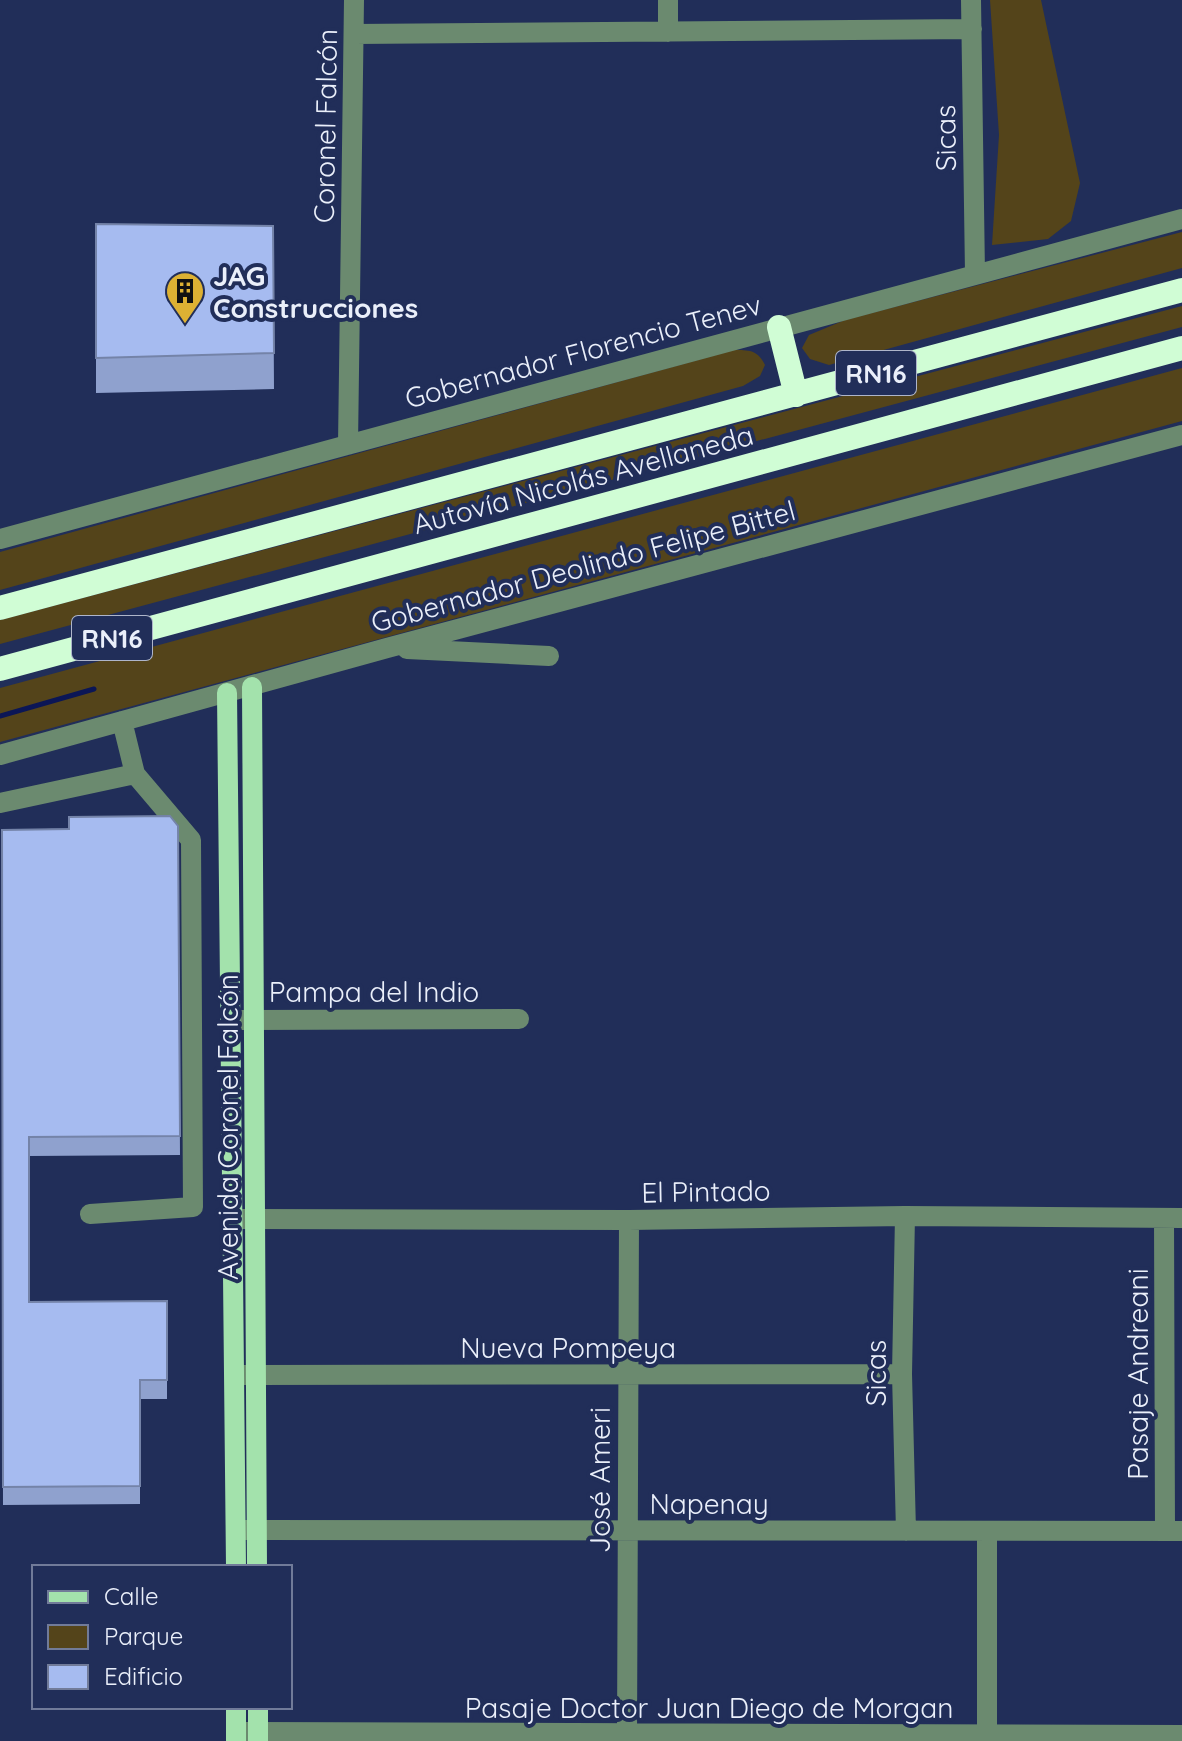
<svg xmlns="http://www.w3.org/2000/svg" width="1182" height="1741" font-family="Quicksand,sans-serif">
<rect width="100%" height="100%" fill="#212e59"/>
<!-- green -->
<path fill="#54441a" d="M990,0H1041L1080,183L1071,221L1048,239L992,245L999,135Z
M1182,232V268L829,365L810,359L802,348L809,335L845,320Z
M1182,306V327L0,644V620Z
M734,350C749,350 758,350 765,365L760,376L743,386L0,590V552Z
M1182,368V421L0,742V688Z"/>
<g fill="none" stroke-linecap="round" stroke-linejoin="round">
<!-- stream -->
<path stroke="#0b1656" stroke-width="5" d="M0,716L94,689"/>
<!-- minor -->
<path stroke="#6b8a6f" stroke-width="20" d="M668,0V32
M971,0L975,274
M355,34L972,29
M348,445L354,0
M0,539L1182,219
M407,649L549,656
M0,755L387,648L1182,435
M0,803L135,774
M230,1020L519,1019
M90,1214L193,1207L191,840L135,774L122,721
M905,1216L902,1374L906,1531
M1164,1218L1165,1531
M231,1219L629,1220L905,1216L1182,1218
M238,1375L902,1374
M236,1530L1182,1531
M240,1732L1182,1735
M627,1741L629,1220
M987,1741V1532"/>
<!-- major -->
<path stroke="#a3e2ac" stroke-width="20" d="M252,687L257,1567
M227,693L236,1567
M236,1707V1741
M258,1707V1741"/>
<!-- highway -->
<path stroke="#d0fdd5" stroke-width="24" d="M779,327L796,395
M0,608L1182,290
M0,669L1182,348"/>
</g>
<!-- wall -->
<path fill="#8fa1ce" d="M96,224L273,226L274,389L96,393Z
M178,826L180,1155L29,1156V1302L167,1301V1399H140V1504L3,1505L2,830Z"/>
<!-- building -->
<path fill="#a6bbf0" stroke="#7483a8" stroke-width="2" d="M96,224L273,226L274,353L96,358Z
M170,816L178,826L180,1136L29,1137V1302L167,1301V1380H140V1486L3,1487L2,830L69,829V817Z"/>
<!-- icons -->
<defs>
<g id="building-pin" transform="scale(2)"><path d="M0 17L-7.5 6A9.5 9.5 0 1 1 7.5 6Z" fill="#ddb133" stroke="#212e59"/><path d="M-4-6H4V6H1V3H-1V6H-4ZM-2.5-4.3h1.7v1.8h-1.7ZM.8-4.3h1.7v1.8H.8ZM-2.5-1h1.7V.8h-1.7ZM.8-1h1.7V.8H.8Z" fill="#111"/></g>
</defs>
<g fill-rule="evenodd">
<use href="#building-pin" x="185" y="291"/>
</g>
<g text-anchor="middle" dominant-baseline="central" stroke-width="8" stroke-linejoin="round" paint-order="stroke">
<!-- shield labels -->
<g fill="#212e59" stroke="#aeb5ca" stroke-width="2">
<rect x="836" y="351" width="80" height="44" rx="6"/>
<rect x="72" y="616" width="80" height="44" rx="6"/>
</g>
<g font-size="26" font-weight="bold" fill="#eaeffa">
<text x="876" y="373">RN16</text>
<text x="112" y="638">RN16</text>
</g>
<!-- street labels -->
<g font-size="28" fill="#eaeffa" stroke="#212e59">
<text transform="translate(325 126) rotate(-89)">Coronel Falcón</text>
<text transform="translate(945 138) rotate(-91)">Sicas</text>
<text transform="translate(583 351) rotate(-15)">Gobernador Florencio Tenev</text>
<text transform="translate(583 479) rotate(-15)">Autovía Nicolás Avellaneda</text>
<text transform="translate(583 566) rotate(-15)">Gobernador Deolindo Felipe Bittel</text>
<text x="374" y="991">Pampa del Indio</text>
<text transform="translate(227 1127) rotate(-90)">Avenida Coronel Falcón</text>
<text transform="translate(706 1191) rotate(-1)">El Pintado</text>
<text x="568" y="1347">Nueva Pompeya</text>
<text transform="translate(875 1373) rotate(-90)">Sicas</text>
<text transform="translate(1137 1374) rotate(-90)">Pasaje Andreani</text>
<text transform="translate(599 1480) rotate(-90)">José Ameri</text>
<text x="709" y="1503">Napenay</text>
<text x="709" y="1707">Pasaje Doctor Juan Diego de Morgan</text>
</g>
<!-- poi labels -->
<g font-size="28" font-weight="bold" fill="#eaeffa" stroke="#212e59" text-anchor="start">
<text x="213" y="275">JAG<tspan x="213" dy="32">Construcciones</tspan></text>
</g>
</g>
<!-- legend -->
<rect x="32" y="1565" width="260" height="144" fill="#212e59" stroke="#717b99" stroke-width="2"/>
<rect x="48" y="1591" width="40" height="12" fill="#a3e2ac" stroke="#717b99" stroke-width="2"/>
<text x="104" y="1605" font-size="24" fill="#eaeffa">Calle</text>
<rect x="48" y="1625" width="40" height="24" fill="#54441a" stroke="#717b99" stroke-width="2"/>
<text x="104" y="1645" font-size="24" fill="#eaeffa">Parque</text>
<rect x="48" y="1665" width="40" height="24" fill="#a6bbf0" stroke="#717b99" stroke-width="2"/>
<text x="104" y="1685" font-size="24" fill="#eaeffa">Edificio</text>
</svg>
